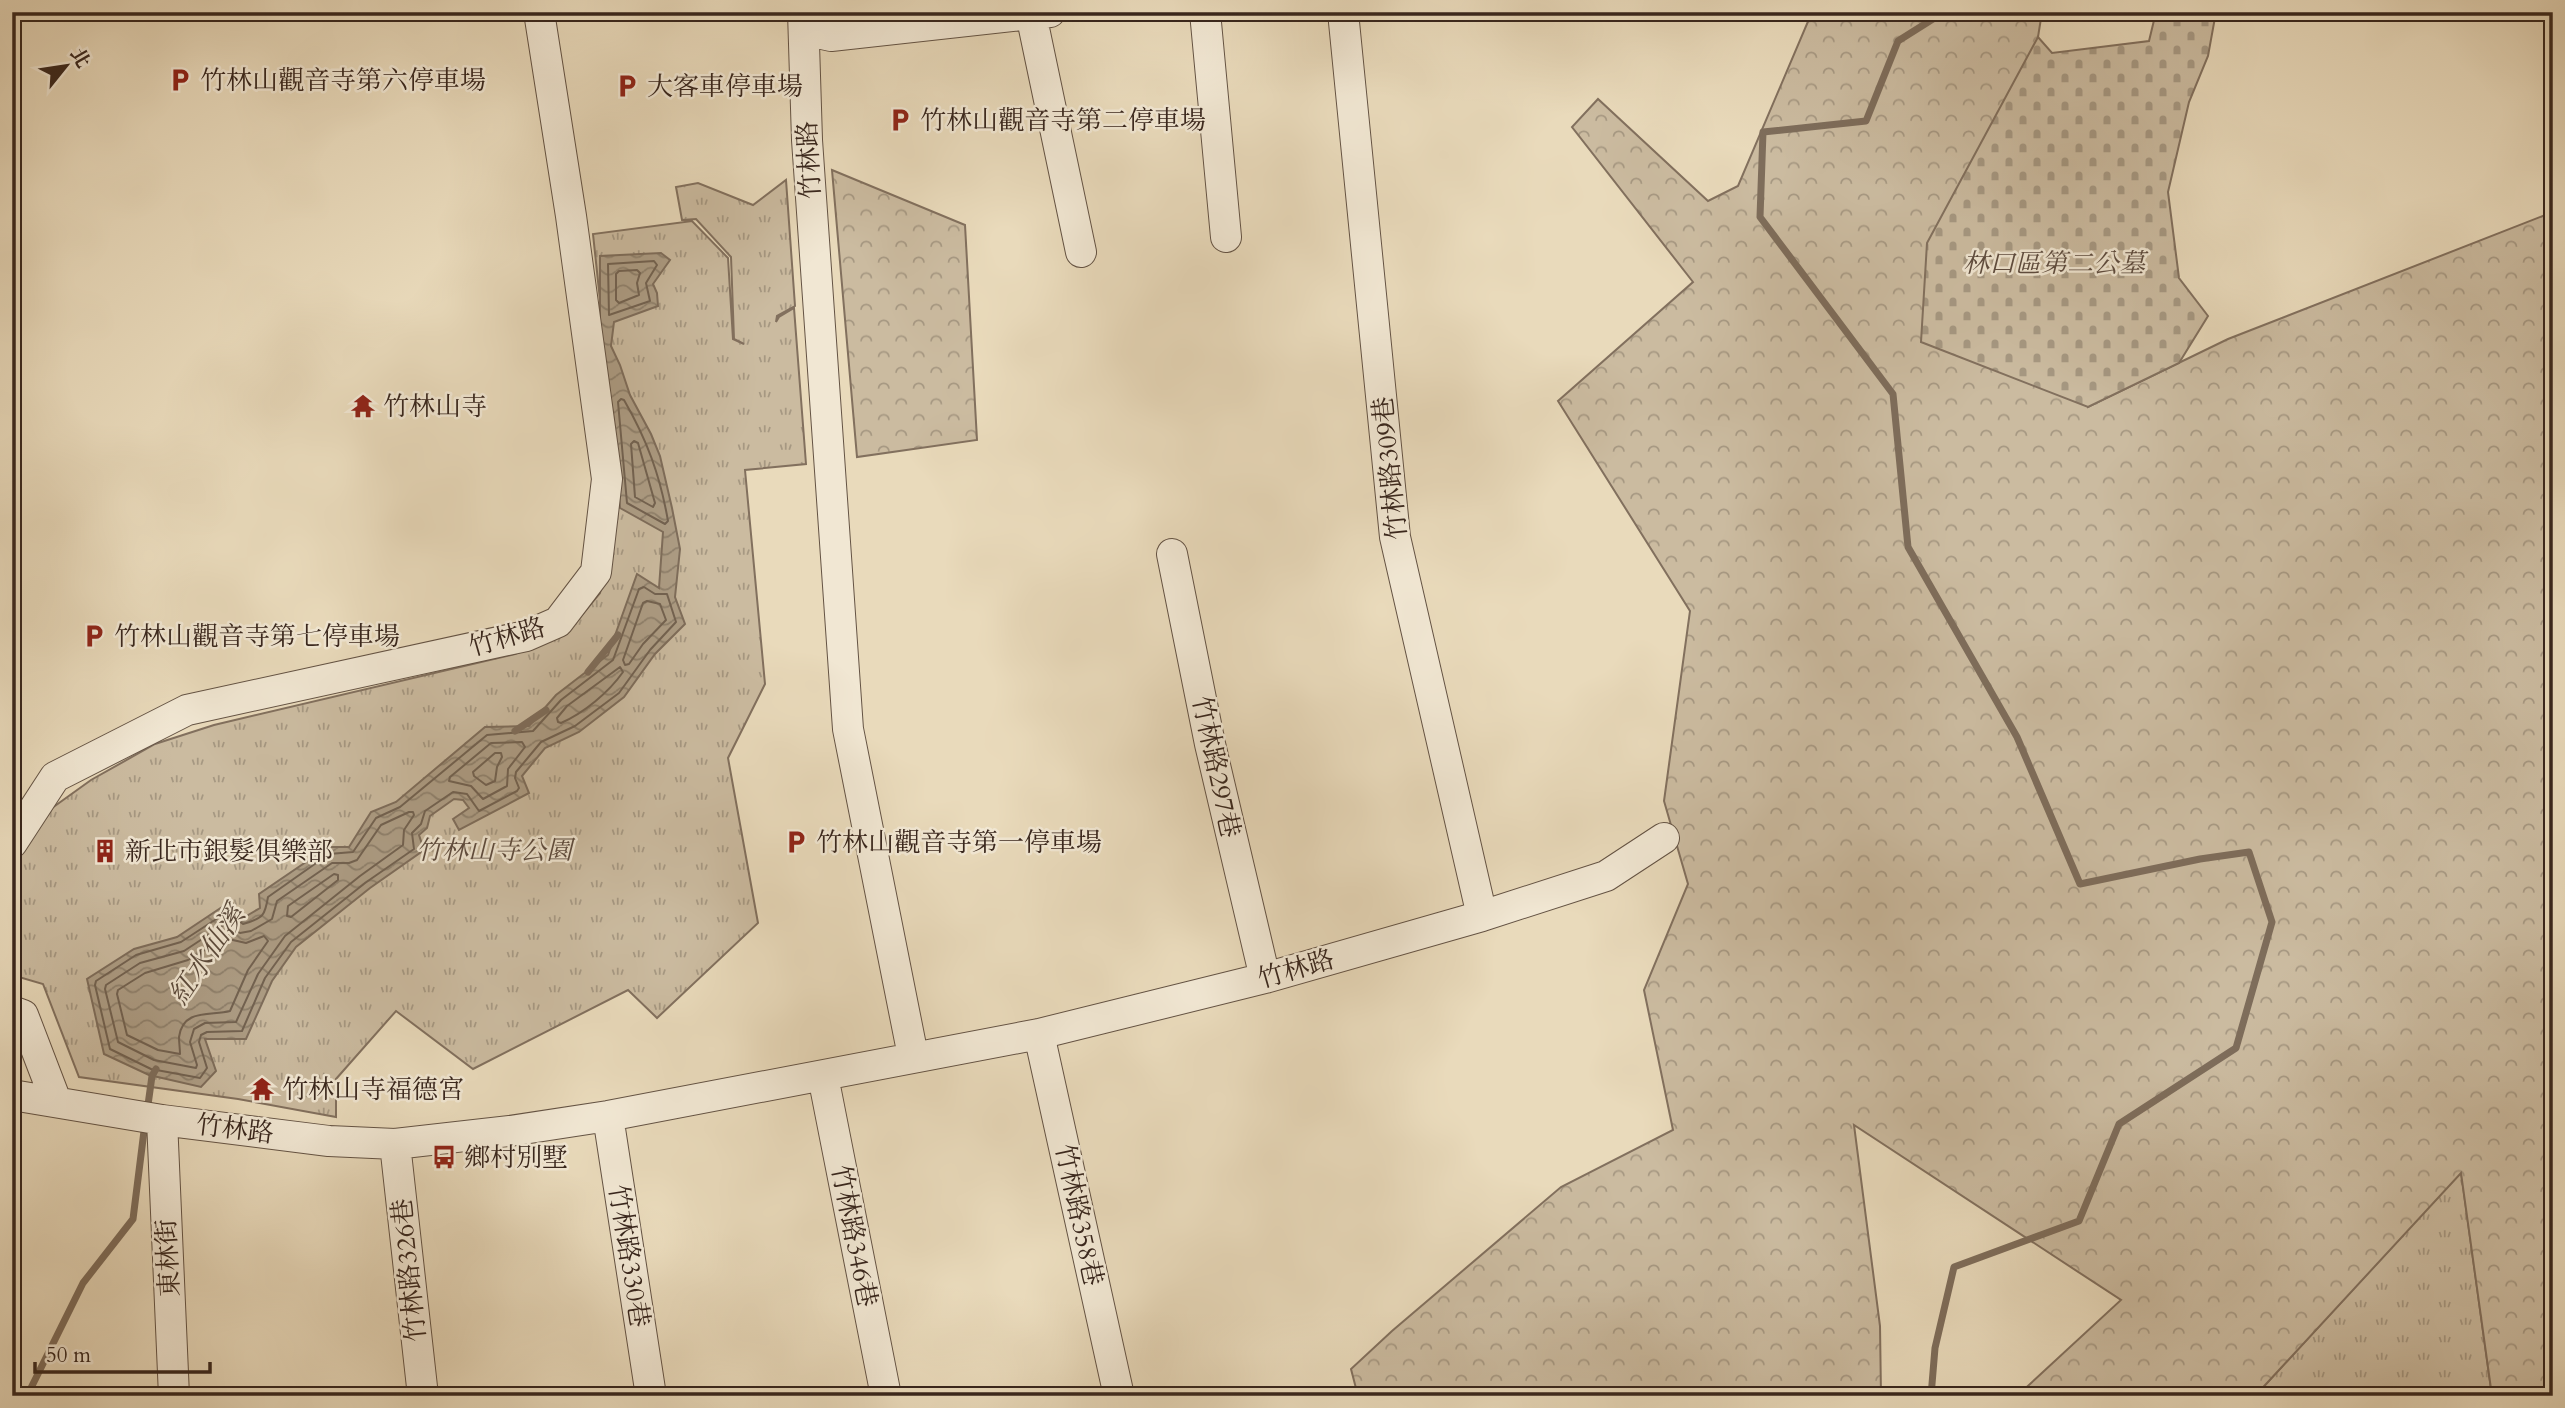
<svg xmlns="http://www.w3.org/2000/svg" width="2565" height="1408" font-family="Cardo,'Noto Serif TC',serif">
<defs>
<pattern id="grass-tufts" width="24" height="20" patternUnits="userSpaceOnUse" patternTransform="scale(1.75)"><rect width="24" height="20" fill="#cbbba0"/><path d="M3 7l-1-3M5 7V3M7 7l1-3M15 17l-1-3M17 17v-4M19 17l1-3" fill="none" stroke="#a69882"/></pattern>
<pattern id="forest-crowns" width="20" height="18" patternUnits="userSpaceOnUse" patternTransform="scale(1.75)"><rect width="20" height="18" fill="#cbbba0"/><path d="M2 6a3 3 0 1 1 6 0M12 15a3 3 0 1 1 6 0" fill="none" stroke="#a69882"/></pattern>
<pattern id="cemetery-stones" width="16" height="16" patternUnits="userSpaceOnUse" patternTransform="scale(1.75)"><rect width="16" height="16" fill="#cbbba0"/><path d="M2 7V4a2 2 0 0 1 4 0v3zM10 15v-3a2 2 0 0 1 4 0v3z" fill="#a69882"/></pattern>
<pattern id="water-waves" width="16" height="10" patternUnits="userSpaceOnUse" patternTransform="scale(1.75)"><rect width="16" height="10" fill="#ad9d85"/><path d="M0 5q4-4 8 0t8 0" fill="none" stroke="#8e806c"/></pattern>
</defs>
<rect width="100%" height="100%" fill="#e9dabb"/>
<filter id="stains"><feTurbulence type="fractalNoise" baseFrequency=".00286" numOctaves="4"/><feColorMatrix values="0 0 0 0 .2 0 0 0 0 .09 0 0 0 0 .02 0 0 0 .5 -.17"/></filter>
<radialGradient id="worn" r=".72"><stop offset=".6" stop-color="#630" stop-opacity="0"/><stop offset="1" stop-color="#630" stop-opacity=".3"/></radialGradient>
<!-- grass -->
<path fill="url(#grass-tufts)" stroke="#82705e" stroke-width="2" d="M786,180L795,306L777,316L776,322L779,317L794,308L806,464L745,470L765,684L728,758L758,923L657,1018L628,990L473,1069L396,1011L336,1079V1117L238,1099L79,1077L43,984L12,975V847L34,821L91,780L155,744L214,725L515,654L567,633L600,593L613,534L616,451L593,234L692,221L728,258L733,339L744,344L734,339L731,257L696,219L682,220L676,187L698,183L753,205Z
M2461,1172L2492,1396H2255Z"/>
<!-- forest -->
<path fill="url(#forest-crowns)" stroke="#82705e" stroke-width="2" d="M1812,12H2042L2038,37L2088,407L2228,339L2553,212V1396H2492L2461,1173L2255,1396H2017L2121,1300L1854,1125L1880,1326L1881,1396H1358L1351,1369L1392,1331L1561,1187L1673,1130L1644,990L1688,884L1664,801L1690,611L1558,401L1693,282L1572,127L1598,99L1708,201L1738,186Z
M832,170L965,225L977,440L857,457Z"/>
<!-- cemetery -->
<path fill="url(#cemetery-stones)" stroke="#82705e" stroke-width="2" d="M2156,12H2216L2208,56L2189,102L2168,192L2179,278L2208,316L2179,363L2088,407L1921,342L1927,243L2038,37L2052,53L2149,41Z"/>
<!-- water -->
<path fill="url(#water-waves)" stroke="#7e6d5b" stroke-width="2" d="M661,253L670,260L653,284L657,293L658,306L614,322L611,346L620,365L630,395L651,434L660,456L672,508L680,549L675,597L685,624L655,654L624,697L579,732L545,748L522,776L529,793L459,830L453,819L469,808L463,800L454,799L430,816L427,828L419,835L424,850L370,888L296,947L272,981L246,1039H205L216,1071L201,1087L149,1075L104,1054L87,979L134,949L177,937L231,901L243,918L260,908L259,894L328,847H349L371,812L396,802L485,727L529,726L556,695L608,655L637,574L659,588L663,532L620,508L614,422L600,324V256Z"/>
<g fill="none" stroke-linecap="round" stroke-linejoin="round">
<!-- shore -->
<path stroke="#726251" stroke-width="2" d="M654,261L657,265L646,283L650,301L609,315L608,264Z
M619,271L637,270L640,273L637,283L639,295L619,303L616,300V274Z
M621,399L624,400C647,440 660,475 668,521L665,524L627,503L618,402Z
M634,441L638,443L655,503L653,507L635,497L631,444Z
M644,587L655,594H667L676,622L650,650L619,693L575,726L541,742L516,772L515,778L519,788L517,791L479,811L467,794L453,792L425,811L421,824L412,833L414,849L365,883L291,942L265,978L242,1031L207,1032L201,1035L199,1042L207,1068L200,1078L151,1069L110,1049L95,985L96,981L136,955L181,942L227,912L243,924C264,918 265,915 268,897L329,854L353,852L376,818L400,807L487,735L533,731L561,700L613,660L639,589Z
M647,601L660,604L666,620L643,644L629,664L625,665L623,660L643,603Z
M620,667L623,672C609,692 584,713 561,723L558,722L557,718L567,706Z
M522,742L525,747L508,769L507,786L483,799L471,786L449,781L450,777L491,743Z
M495,753H501L502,757L497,767L495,781L486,785L474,776L473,772Z
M409,812H413L414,815L404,830L403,845L360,876L285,936L258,974L236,1022L205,1023L194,1029L190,1042L197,1065L196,1068L154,1060L118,1042L105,989L106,985L140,963L184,951L225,924L240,933L251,931L272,919L277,901L332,863H349L357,860L381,825Z
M334,874L338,875V880L291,917L287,916L288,906Z
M264,936L268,941L248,970L230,1011C211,1016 183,1008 179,1037C179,1043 180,1049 180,1054L158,1050L127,1035L117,994L118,990L145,973L188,960L224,938L246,943Z"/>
<!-- stream -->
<path stroke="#7e6d5b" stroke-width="7" d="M588,672L618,635
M515,731L546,710
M147,1112L152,1076L156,1069
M27,1396L83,1283L133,1219L145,1123
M1931,1396L1935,1348L1954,1267L2079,1221L2119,1124L2236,1048L2272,922L2249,852L2200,859L2080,884L2017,737L1908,547L1893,394L1760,217L1763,132L1866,121L1898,41L1944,12"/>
<!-- minor casing -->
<g stroke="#645344" stroke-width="32">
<path id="minor" d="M803,12L807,140L848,729L913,1056
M1205,12L1226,237
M1343,12L1395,537L1482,916
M1031,14L1081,252
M804,30L831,36L1050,12
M1172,554L1210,744L1265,978
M12,843L55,777L187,710L526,636L558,622L596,572L607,479L571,216L539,12
M12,1011L23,1015L56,1101
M1039,1034L1119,1396
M823,1076L886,1396
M12,1095L162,1120L329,1141L395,1144L510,1131L608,1116L1039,1034L1265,978L1482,916L1606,876L1664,838
M608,1116L651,1396
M162,1120L174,1396
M395,1144L423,1396"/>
</g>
<!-- minor -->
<use href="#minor" stroke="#f1e7d3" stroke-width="30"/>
</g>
<!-- icons -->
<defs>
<g id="parking-bare" transform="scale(1.89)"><path d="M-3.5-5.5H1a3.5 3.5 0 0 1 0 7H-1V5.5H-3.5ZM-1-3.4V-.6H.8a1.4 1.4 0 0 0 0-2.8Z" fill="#8f2418" stroke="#f1e7d3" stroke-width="2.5" paint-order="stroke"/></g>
<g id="temple-bare" transform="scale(1.89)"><path d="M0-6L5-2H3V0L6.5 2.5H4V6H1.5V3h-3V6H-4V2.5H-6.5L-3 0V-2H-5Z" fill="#8f2418" stroke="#f1e7d3" stroke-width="2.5" paint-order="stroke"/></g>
<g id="building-bare" transform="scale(1.89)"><path d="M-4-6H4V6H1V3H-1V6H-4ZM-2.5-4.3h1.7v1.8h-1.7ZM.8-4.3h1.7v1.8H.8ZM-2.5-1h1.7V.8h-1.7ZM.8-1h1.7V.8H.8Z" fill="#8f2418" stroke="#f1e7d3" stroke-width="2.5" paint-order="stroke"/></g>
<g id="bus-bare" transform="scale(1.89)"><path d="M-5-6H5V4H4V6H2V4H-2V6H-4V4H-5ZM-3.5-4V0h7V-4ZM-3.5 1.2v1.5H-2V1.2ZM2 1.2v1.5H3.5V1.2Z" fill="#8f2418" stroke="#f1e7d3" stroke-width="2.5" paint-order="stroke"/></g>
</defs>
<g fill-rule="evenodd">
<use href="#parking-bare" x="180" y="80"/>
<use href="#parking-bare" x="627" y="86"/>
<use href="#parking-bare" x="900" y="120"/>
<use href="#temple-bare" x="363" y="406"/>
<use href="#parking-bare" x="94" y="636"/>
<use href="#parking-bare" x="796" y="842"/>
<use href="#building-bare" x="105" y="851"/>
<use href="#temple-bare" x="262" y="1089"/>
<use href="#bus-bare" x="444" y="1157"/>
</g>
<g text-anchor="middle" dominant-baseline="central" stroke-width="5" stroke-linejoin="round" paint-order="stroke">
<!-- poi labels -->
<g font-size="26" fill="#38261d" stroke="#f1e7d3" text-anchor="start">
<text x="200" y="80">竹林山觀音寺第六停車場</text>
<text x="647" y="86">大客車停車場</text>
<text x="920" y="120">竹林山觀音寺第二停車場</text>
<text x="383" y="406">竹林山寺</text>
<text x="114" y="636">竹林山觀音寺第七停車場</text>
<text x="816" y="842">竹林山觀音寺第一停車場</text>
<text x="125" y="851">新北市銀髮俱樂部</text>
<text x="282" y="1089">竹林山寺福德宮</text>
<text x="464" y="1157">鄉村別墅</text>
</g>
<!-- street labels -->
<g font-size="26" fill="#38261d" stroke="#f1e7d3">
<text transform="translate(809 160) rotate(-93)">竹林路</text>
<text transform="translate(1390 468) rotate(-96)">竹林路309巷</text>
<text transform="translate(507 637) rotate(-16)">竹林路</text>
<text transform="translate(1216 767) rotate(78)">竹林路297巷</text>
<text transform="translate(1296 969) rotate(-16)">竹林路</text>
<text transform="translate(235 1129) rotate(7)">竹林路</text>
<text transform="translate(1079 1215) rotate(78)">竹林路358巷</text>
<text transform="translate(854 1236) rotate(79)">竹林路346巷</text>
<text transform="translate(629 1256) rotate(81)">竹林路330巷</text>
<text transform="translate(168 1258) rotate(-93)">東林街</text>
<text transform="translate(409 1270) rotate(-96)">竹林路326巷</text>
</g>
<!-- park labels -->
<g font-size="26" font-style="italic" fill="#5d4b3e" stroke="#f1e7d3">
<text x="2054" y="263">林口區第二公墓</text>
<text x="494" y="850">竹林山寺公園</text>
</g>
<!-- water labels -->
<g font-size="28" font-style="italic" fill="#5b4a3c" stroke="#f1e7d3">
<text transform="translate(207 955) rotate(-56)">紅水仙溪</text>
</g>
</g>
<!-- margin -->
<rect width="2565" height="1408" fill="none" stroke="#e9dabb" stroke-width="42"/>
<rect x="14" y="14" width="2537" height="1380" fill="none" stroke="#38261d" stroke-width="3.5"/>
<rect x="21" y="21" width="2523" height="1366" fill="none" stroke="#38261d" stroke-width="2"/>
<!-- north arrow -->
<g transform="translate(66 66) rotate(60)" stroke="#f1e7d3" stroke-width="5" paint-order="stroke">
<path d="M0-5L12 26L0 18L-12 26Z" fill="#38261d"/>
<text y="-10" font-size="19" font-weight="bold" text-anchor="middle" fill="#38261d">北</text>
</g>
<!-- scale -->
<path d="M35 1362v10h175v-10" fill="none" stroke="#38261d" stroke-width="3.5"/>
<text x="46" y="1362" font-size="21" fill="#38261d" stroke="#f1e7d3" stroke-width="5" paint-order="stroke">50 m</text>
<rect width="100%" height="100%" filter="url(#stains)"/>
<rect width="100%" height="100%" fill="url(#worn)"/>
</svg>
